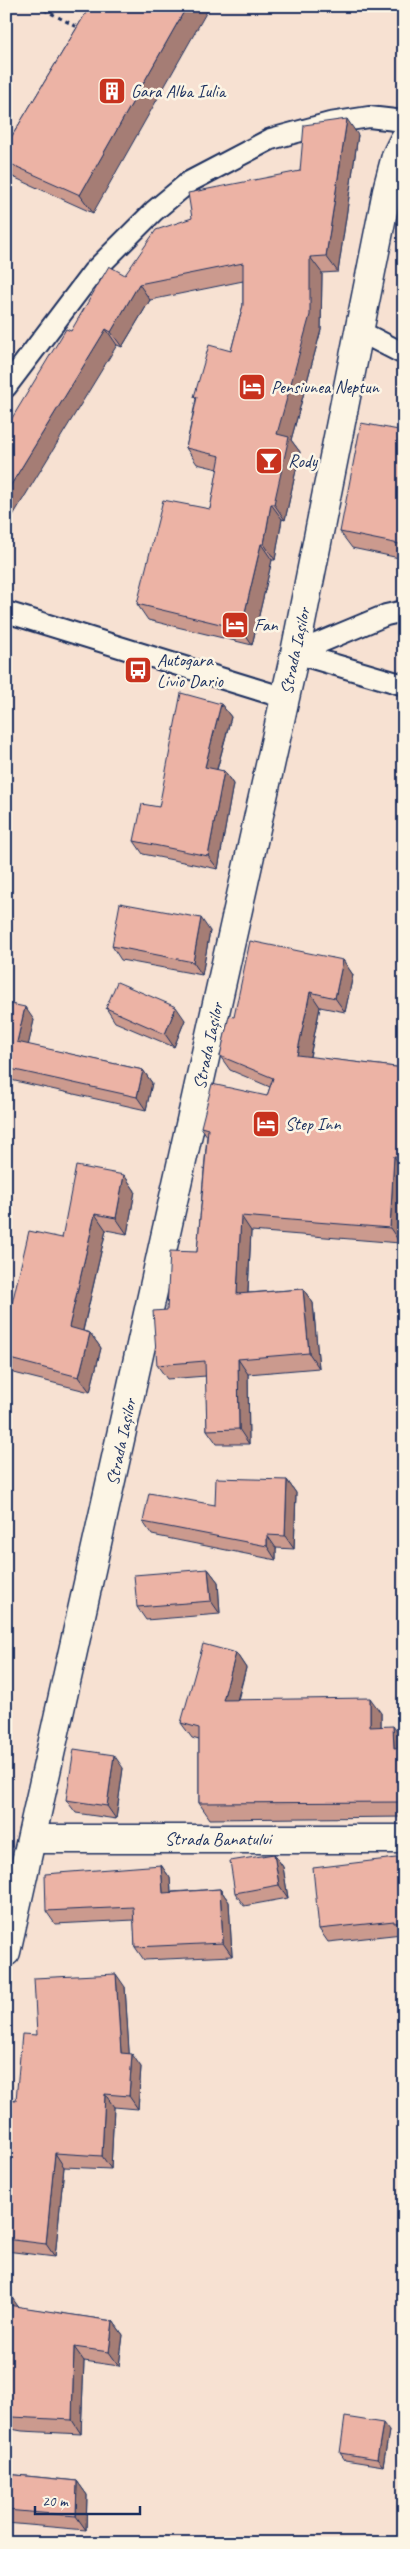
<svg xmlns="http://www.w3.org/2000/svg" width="410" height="2549" font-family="Caveat,sans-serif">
<rect width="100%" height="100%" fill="#f7e1d2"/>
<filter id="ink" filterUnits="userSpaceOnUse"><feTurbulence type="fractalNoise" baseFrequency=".02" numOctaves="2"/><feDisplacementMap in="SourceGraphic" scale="10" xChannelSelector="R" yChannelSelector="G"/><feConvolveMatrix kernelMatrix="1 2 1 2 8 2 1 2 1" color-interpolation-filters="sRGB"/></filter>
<g filter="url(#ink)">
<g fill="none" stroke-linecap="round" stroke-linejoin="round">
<!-- lane casing -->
<g stroke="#1b2f5e" stroke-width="24">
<path id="lane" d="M359,331L404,354
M6,387L93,272L154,211L189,182L271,139L330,123L369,117L404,121
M6,612L285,698
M295,653L386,615L404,611
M295,653L404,685"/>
</g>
<!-- street casing -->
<g stroke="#1b2f5e" stroke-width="31">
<path id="street" d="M33,1839H404"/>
</g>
<!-- secondary casing -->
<g stroke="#1b2f5e" stroke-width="31">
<path id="secondary" d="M6,1952L295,653L388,186L396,156L404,140"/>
</g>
<!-- path -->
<path stroke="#1b2f5e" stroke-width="3" stroke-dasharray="4 4" stroke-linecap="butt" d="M37,6L81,29"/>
<!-- lane -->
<use href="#lane" stroke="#fcf5e5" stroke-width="20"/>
<!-- street -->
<use href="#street" stroke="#fcf5e5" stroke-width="28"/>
<!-- secondary -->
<use href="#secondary" stroke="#fcf5e5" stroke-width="28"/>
</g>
<!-- wall -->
<path fill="#cb9a8e" stroke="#1b2f5e" d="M90,6L93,213L11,176L6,169V146Z
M358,135L338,272L322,273L321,330L291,440L300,452L285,520L282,519L275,560H272L252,645L148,620L137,604L210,509L218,469L197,464L186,448L196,399L194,397L231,351L243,305V281L150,300L122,347L117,345L71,331L125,275L192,218L300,171Z
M404,431V559L352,548L340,532Z
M221,704L231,717L217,770L224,771L233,784L218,869L143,854L134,841L159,807Z
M210,931L202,975L121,960L112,946Z
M343,960L353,975L345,1012L320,1007L310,1057L404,1068V1173L400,1243L251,1231L248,1293L303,1289L313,1303L319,1368L248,1374L249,1444H217L207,1430L206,1376L167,1379L157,1365L167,1310L197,1252L207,1136L201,1127L267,1096L270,1087L230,1070L220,1056L234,1017Z
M6,1003L34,1020L28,1045L143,1070L152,1083L146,1110L6,1079Z
M106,1008L185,1020L174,1047L115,1022Z
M124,1175L135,1191L127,1234L106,1230L83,1331L90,1333L101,1348L90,1392L6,1371V1311L10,1312L62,1238Z
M287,1480L296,1493L294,1549L276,1548V1560L152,1535L143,1522L215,1505Z
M208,1569L218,1582L220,1614L146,1620L137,1607Z
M236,1653L246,1668L238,1700L381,1713V1727L404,1741V1817L210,1819L199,1803V1740L192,1738L181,1723Z
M123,1768L116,1819L76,1813L66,1800Z
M274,1854L283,1867L288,1898L244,1906L235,1893Z
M404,1857V1936L402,1934L328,1942L319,1929Z
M161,1865L170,1878L171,1892L220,1889L229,1902L232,1956L144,1960L135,1947L134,1920L55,1924L46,1911Z
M125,1987L129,2053L141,2067L138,2109L114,2107L111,2169L64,2167L55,2257L6,2251V2099L16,2100L37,2035Z
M6,2295H10L18,2307L113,2321L123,2335L119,2366L84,2361L81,2434L22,2431L6,2428Z
M389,2431L383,2466L345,2460L340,2453Z
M6,2474L77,2481L87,2495L86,2530L6,2523Z"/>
<!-- shaded-wall -->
<path fill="#a57d74" stroke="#1b2f5e" d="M187,6H210L93,213L80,195Z
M347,119L358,135L338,272L326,256Z
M310,257L322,273L321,330L291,440L300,452L285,520L274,504L277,434Z
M139,284L150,300L122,347L111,332Z
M106,329L117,345L6,527V493Z
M271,504L282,519L275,560L264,544Z
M261,544L272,560L252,645L241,629Z
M221,704L231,717L214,780L205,767Z
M224,771L233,784L218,869L208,856Z
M201,918L210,931L202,975L193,962Z
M343,960L353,975L345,1012L335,998Z
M310,992L320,1007L307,1070L297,1055Z
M25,1007L34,1020L26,1055L17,1042Z
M176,1007L185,1020L174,1047L165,1034Z
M143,1070L152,1083L146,1110L137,1097Z
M394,1156L404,1171L400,1243L390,1228Z
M124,1175L135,1191L127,1234L116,1218Z
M95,1214L106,1230L80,1343L69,1327Z
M241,1216L251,1231L247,1309L237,1294Z
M303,1289L313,1303L319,1368L309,1353Z
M90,1333L101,1348L90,1392L79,1377Z
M238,1359L248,1374L249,1444L239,1429Z
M287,1480L296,1493L294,1549L285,1536Z
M267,1535L276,1548V1560L267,1546Z
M208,1569L218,1582L220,1614L211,1601Z
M236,1653L246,1668L233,1715L223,1700Z
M370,1698L381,1713V1743L370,1727Z
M393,1726L404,1741V1761L394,1748Z
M114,1755L123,1768L116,1819L107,1806Z
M274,1854L283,1867L288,1898L279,1885Z
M161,1865L170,1878L172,1906L163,1893Z
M220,1889L229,1902L232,1956L223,1943Z
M116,1974L125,1987L130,2066L121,2053Z
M132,2054L141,2067L138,2109L129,2096Z
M105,2094L114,2107L111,2169L102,2156Z
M55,2153L64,2167L55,2257L46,2244Z
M10,2295L20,2309L8,2305Z
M113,2321L123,2335L119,2366L109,2352Z
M74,2347L84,2361L81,2434L72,2420Z
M383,2423L389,2431L383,2466L377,2459Z
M77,2481L87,2495L86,2530L76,2516Z"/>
<!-- building -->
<path fill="#ecb3a5" stroke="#1b2f5e" d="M90,6H187L80,195L6,162V146Z
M347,119L326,256L310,257V315L277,434L289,437L274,504H271L264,544H261L241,629L137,604L163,500L210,509L220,456L186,448L197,397H194L209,345L231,351L243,305V263L139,284L111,332L106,329L6,493V428L66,329L71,331L109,266L125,275L156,230L192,218L188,193L300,171L304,125Z
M361,423L404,431V545L340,532Z
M181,693L221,704L205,767L224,771L208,856L134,841L142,804L159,807Z
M120,903L201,918L193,962L112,946Z
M250,941L343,960L335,998L310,992L297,1055L404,1068V1157L394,1156L390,1228L241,1216L237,1294L303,1289L309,1353L238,1359L239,1429L207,1430L205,1361L157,1365L153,1311L167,1310L170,1251L197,1252L208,1129L201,1127L212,1084L267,1096L273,1078L220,1056L229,1016L234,1017Z
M117,982L176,1007L165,1034L106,1008Z
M6,1003L25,1007L17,1042L143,1070L137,1097L6,1068Z
M76,1166L124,1175L116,1218L95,1214L69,1327L90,1333L79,1377L6,1358V1311L10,1312L29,1231L62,1238Z
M216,1478L287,1480L285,1536L267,1535V1546L143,1522L149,1493L215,1505Z
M208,1569L211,1601L137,1607L134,1575Z
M203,1644L236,1653L223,1700L370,1698V1727L393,1726L394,1748L404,1747V1802L199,1803V1728L181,1723Z
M74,1749L114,1755L107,1806L66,1800Z
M274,1854L279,1885L235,1893L230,1861Z
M404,1857V1922L394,1923V1921L319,1929L313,1868Z
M161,1865L163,1893L220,1889L223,1943L135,1947L133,1907L46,1911L45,1874Z
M116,1974L121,2053L132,2054L129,2096L105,2094L102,2156L55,2153L46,2244L6,2239V2099L16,2100L22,2034L37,2035L34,1978Z
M6,2295H10L8,2305L113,2321L109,2352L74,2347L72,2420L12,2417L6,2416Z
M345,2417L383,2423L377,2459L340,2453Z
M6,2474L77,2481L76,2516L6,2510Z
M404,2510V2529H401Z"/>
</g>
<!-- icons -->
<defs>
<g id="building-square" transform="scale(1.4375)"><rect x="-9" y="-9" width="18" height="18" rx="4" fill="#c8321e" stroke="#fcf5e5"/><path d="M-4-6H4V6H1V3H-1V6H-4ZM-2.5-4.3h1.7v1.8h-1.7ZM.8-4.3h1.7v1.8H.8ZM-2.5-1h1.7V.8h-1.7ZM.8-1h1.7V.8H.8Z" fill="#fff"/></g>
<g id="hotel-square" transform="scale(1.4375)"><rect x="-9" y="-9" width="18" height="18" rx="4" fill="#c8321e" stroke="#fcf5e5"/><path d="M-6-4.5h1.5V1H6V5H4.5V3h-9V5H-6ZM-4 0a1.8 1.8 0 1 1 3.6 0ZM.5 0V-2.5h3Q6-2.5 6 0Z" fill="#fff"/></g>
<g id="bar-square" transform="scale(1.4375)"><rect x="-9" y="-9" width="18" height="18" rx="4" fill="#c8321e" stroke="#fcf5e5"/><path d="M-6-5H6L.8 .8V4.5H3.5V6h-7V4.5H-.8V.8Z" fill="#fff"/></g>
<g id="bus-square" transform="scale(1.4375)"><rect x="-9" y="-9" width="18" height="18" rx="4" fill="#c8321e" stroke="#fcf5e5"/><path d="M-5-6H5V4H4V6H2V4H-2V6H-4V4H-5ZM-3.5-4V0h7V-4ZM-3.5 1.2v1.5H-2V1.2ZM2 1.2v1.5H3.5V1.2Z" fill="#fff"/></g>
</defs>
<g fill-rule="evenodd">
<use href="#building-square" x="112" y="91"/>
<use href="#hotel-square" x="252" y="387"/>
<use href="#bar-square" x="269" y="461"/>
<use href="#hotel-square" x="235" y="625"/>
<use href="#bus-square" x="138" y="670"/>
<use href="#hotel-square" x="266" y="1124"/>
</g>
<g text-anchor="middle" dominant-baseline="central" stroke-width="5" stroke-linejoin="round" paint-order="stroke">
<!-- poi labels -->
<g font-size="18" fill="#1b2f5e" stroke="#fcf5e5" text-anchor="start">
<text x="131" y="91">Gara Alba Iulia</text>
<text x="271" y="387">Pensiunea Neptun</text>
<text x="288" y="461">Rody</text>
<text x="254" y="625">Fan</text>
<text x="157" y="660">Autogara<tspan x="157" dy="21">Livio Dario</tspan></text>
<text x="285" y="1124">Step Inn</text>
</g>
<!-- street labels -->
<g font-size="18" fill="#1b2f5e" stroke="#fcf5e5">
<text transform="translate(295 651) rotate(-78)">Strada Iașilor</text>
<text transform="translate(208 1046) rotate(-78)">Strada Iașilor</text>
<text transform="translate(121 1442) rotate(-78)">Strada Iașilor</text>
<text x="218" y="1839">Strada Banatului</text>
</g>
</g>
<!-- margin -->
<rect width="410" height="2549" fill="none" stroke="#fcf5e5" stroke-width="25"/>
<rect x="12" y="12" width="385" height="2524" fill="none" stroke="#1b2f5e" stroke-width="2" filter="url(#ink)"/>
<!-- scale -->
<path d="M35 2506v8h105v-8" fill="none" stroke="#1b2f5e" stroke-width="2.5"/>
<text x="42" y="2506" font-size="15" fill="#1b2f5e" stroke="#fcf5e5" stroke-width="4" paint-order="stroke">20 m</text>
</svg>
